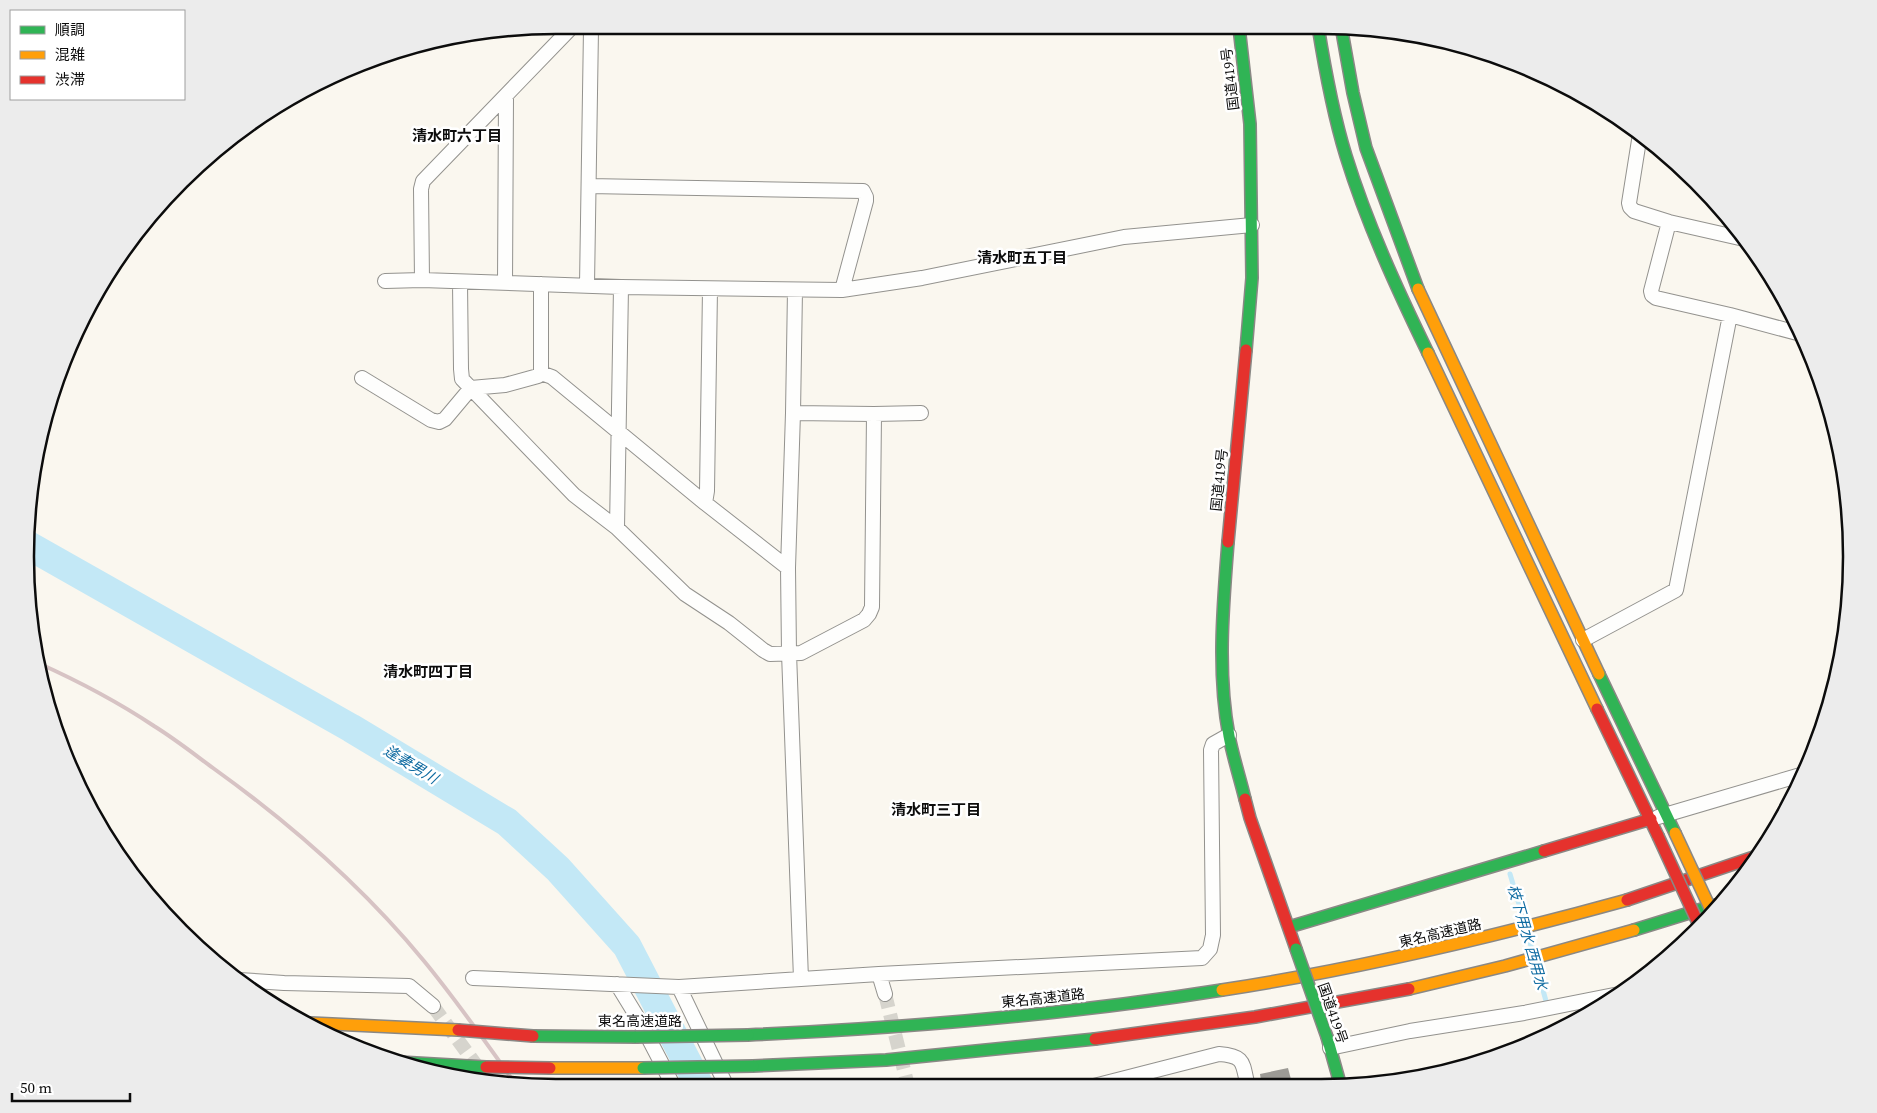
<svg xmlns="http://www.w3.org/2000/svg" width="1877" height="1113" font-family="'Source Serif 4','Noto Sans JP',serif">
<rect width="100%" height="100%" fill="#faf7ef"/>
<g fill="none" stroke-linecap="round" stroke-linejoin="round">
<!-- stream -->
<path stroke="#c3e8f6" stroke-width="5" d="M1510,874L1524,921
M1527,934L1533,952
M1536,965L1546,1001"/>
<!-- river -->
<path stroke="#c3e8f6" stroke-width="29" d="M26,544L351,728L507,822L558,869L627,946L700,1087"/>
</g>
<!-- building -->
<path fill="#9c9a95" d="M1288,1068L1293,1087H1262L1260,1074Z"/>
<g fill="none" stroke-linecap="round" stroke-linejoin="round">
<!-- street-tunnel -->
<path stroke="#d6d4cd" stroke-width="14" stroke-dasharray="14 7" stroke-linecap="butt" d="M885,994L908,1086
M433,1006L487,1080"/>
<!-- street casing -->
<g stroke="#93928e" stroke-width="16">
<path id="street" d="M570,29L423,181L421,189L422,280L621,287L842,290L922,278L1124,237L1252,225
M1640,134L1629,203L1630,207L1634,211L1669,222L1744,239
M589,186L863,191L866,197V201L842,290
M1669,222L1651,291L1652,295L1656,298L1730,315L1801,334
M385,281L422,280
M460,283L461,369L462,379L574,495L617,528L685,594L729,623L763,650L770,654L801,653L864,620L869,614L872,607L874,414
M505,283L506,97
M541,284V373
M587,285L591,29
M795,290L793,413L788,568L789,653L801,979
M362,378L431,420L439,422L445,419L471,388L505,385L538,376L541,373L552,377L705,503L788,568
M793,413L874,414L921,413
M705,503L707,491L710,289
M617,528L621,287
M1583,640L1676,590L1730,315
M1658,817L1804,774
M879,974L885,994
M473,978L679,987L879,974L1202,958L1210,949L1213,935L1211,750L1213,744L1229,735
M239,980L284,983L409,986L433,1006
M617,984L639,1020L674,1087
M679,987L727,1087
M1330,1048L1410,1031L1524,1013L1619,994
M908,1086L909,1087
M1090,1087L1219,1054C1246,1056 1242,1063 1248,1087"/>
</g>
<!-- fast casing -->
<g stroke="#8a8885" stroke-width="14">
<path id="fast" d="M1318,26C1325,70 1333,114 1346,156C1367,224 1397,289 1428,353
M1341,26L1353,93L1366,148L1418,289
M1239,27L1250,124L1252,278L1246,350
M1228,542C1223,606 1217,673 1229,736C1233,757 1240,778 1245,799
M1599,674L1675,833
M1289,927L1544,851
M1634,930L1715,905
M748,1035C907,1028 1065,1015 1222,990
M533,1036L636,1037
M1327,1037L1341,1087
M399,1062L486,1067
M753,1066L886,1060L1095,1039"/>
</g>
<!-- slow casing -->
<g stroke="#8a8885" stroke-width="14">
<path id="slow" d="M1418,289L1599,674
M1428,353L1597,709
M1409,989L1505,966L1634,930
M1222,990C1359,969 1493,937 1627,900
M311,1023L458,1030
M550,1068H643"/>
</g>
<!-- jam casing -->
<g stroke="#8a8885" stroke-width="14">
<path id="jam" d="M1228,542L1246,350
M1597,709L1658,836
M1245,799L1250,818L1296,949
M1544,851L1651,819
M1627,900L1760,855
M1095,1039L1255,1017L1409,989"/>
</g>
<!-- street -->
<use href="#street" stroke="#fefefd" stroke-width="14"/>
<!-- fast -->
<use href="#fast" stroke="#30b455" stroke-width="11"/>
<!-- slow -->
<use href="#slow" stroke="#ff9f0a" stroke-width="11"/>
<!-- jam -->
<use href="#jam" stroke="#e5322d" stroke-width="11"/>
<!-- rail -->
<path stroke="#d7c3c4" stroke-width="4" d="M38,663C78,681 118,702 154,726C175,739 194,754 213,768C291,824 363,887 424,961C457,1001 487,1044 517,1086"/>
<!-- fast-bridge casing -->
<g stroke="#8a8885" stroke-width="14" stroke-linecap="butt">
<path id="fast-bridge" d="M1296,949L1327,1037
M636,1037L748,1035
M643,1068L753,1066"/>
</g>
<!-- slow-bridge casing -->
<g stroke="#8a8885" stroke-width="14" stroke-linecap="butt">
<path id="slow-bridge" d="M1675,833L1711,910"/>
</g>
<!-- jam-bridge casing -->
<g stroke="#8a8885" stroke-width="14" stroke-linecap="butt">
<path id="jam-bridge" d="M1658,836L1699,925
M458,1030L533,1036
M486,1067L550,1068"/>
</g>
<!-- fast-bridge -->
<use href="#fast-bridge" stroke="#30b455" stroke-width="11"/>
<!-- slow-bridge -->
<use href="#slow-bridge" stroke="#ff9f0a" stroke-width="11"/>
<!-- jam-bridge -->
<use href="#jam-bridge" stroke="#e5322d" stroke-width="11"/>
</g>
<g text-anchor="middle" dominant-baseline="central" stroke-width="5" stroke-linejoin="round" paint-order="stroke">
<!-- street labels -->
<g font-size="14" fill="#0c0c0c" stroke="#fff">
<text transform="translate(1230 79) rotate(-97)">国道419号</text>
<text transform="translate(1219 480) rotate(-84)">国道419号</text>
<text transform="translate(1440 933) rotate(-13)">東名高速道路</text>
<text transform="translate(1043 998) rotate(-6)">東名高速道路</text>
<text transform="translate(1333 1013) rotate(71)">国道419号</text>
<text x="640" y="1021">東名高速道路</text>
</g>
<!-- neighbourhood labels -->
<g font-size="15" font-weight="bold" fill="#0c0c0c" stroke="#fff">
<text x="457" y="135">清水町六丁目</text>
<text x="1022" y="257">清水町五丁目</text>
<text x="428" y="671">清水町四丁目</text>
<text x="936" y="809">清水町三丁目</text>
</g>
<!-- water labels -->
<g font-size="15" font-style="italic" fill="#106ca2" stroke="#fff">
<text transform="translate(411 764) rotate(31)">逢妻男川</text>
<text transform="translate(1528 937) rotate(74)">枝下用水 西用水</text>
</g>
</g>
<!-- crop -->
<path d="M0 0H1877V1113H0ZM556 34H1321A522 522 0 0 1 1843 556V557A522 522 0 0 1 1321 1079H556A522 522 0 0 1 34 557V556A522 522 0 0 1 556 34Z" fill="#ececec" fill-rule="evenodd"/>
<path fill="none" stroke="#0c0c0c" stroke-width="2.5" d="M556 34H1321A522 522 0 0 1 1843 556V557A522 522 0 0 1 1321 1079H556A522 522 0 0 1 34 557V556A522 522 0 0 1 556 34Z"/>
<!-- legend -->
<rect x="10" y="10" width="175" height="90" fill="#ffffff" stroke="#9e9e9e"/>
<rect x="20" y="26" width="25" height="8" fill="#30b455" stroke="#9e9e9e"/>
<text x="55" y="35" font-size="15" fill="#0c0c0c">順調</text>
<rect x="20" y="51" width="25" height="8" fill="#ff9f0a" stroke="#9e9e9e"/>
<text x="55" y="60" font-size="15" fill="#0c0c0c">混雑</text>
<rect x="20" y="76" width="25" height="8" fill="#e5322d" stroke="#9e9e9e"/>
<text x="55" y="85" font-size="15" fill="#0c0c0c">渋滞</text>
<!-- scale -->
<path d="M12 1093v8h118v-8" fill="none" stroke="#0c0c0c" stroke-width="2.5"/>
<text x="20" y="1093" font-size="15" fill="#0c0c0c" stroke="#ffffff" stroke-width="4" paint-order="stroke">50 m</text>
</svg>
